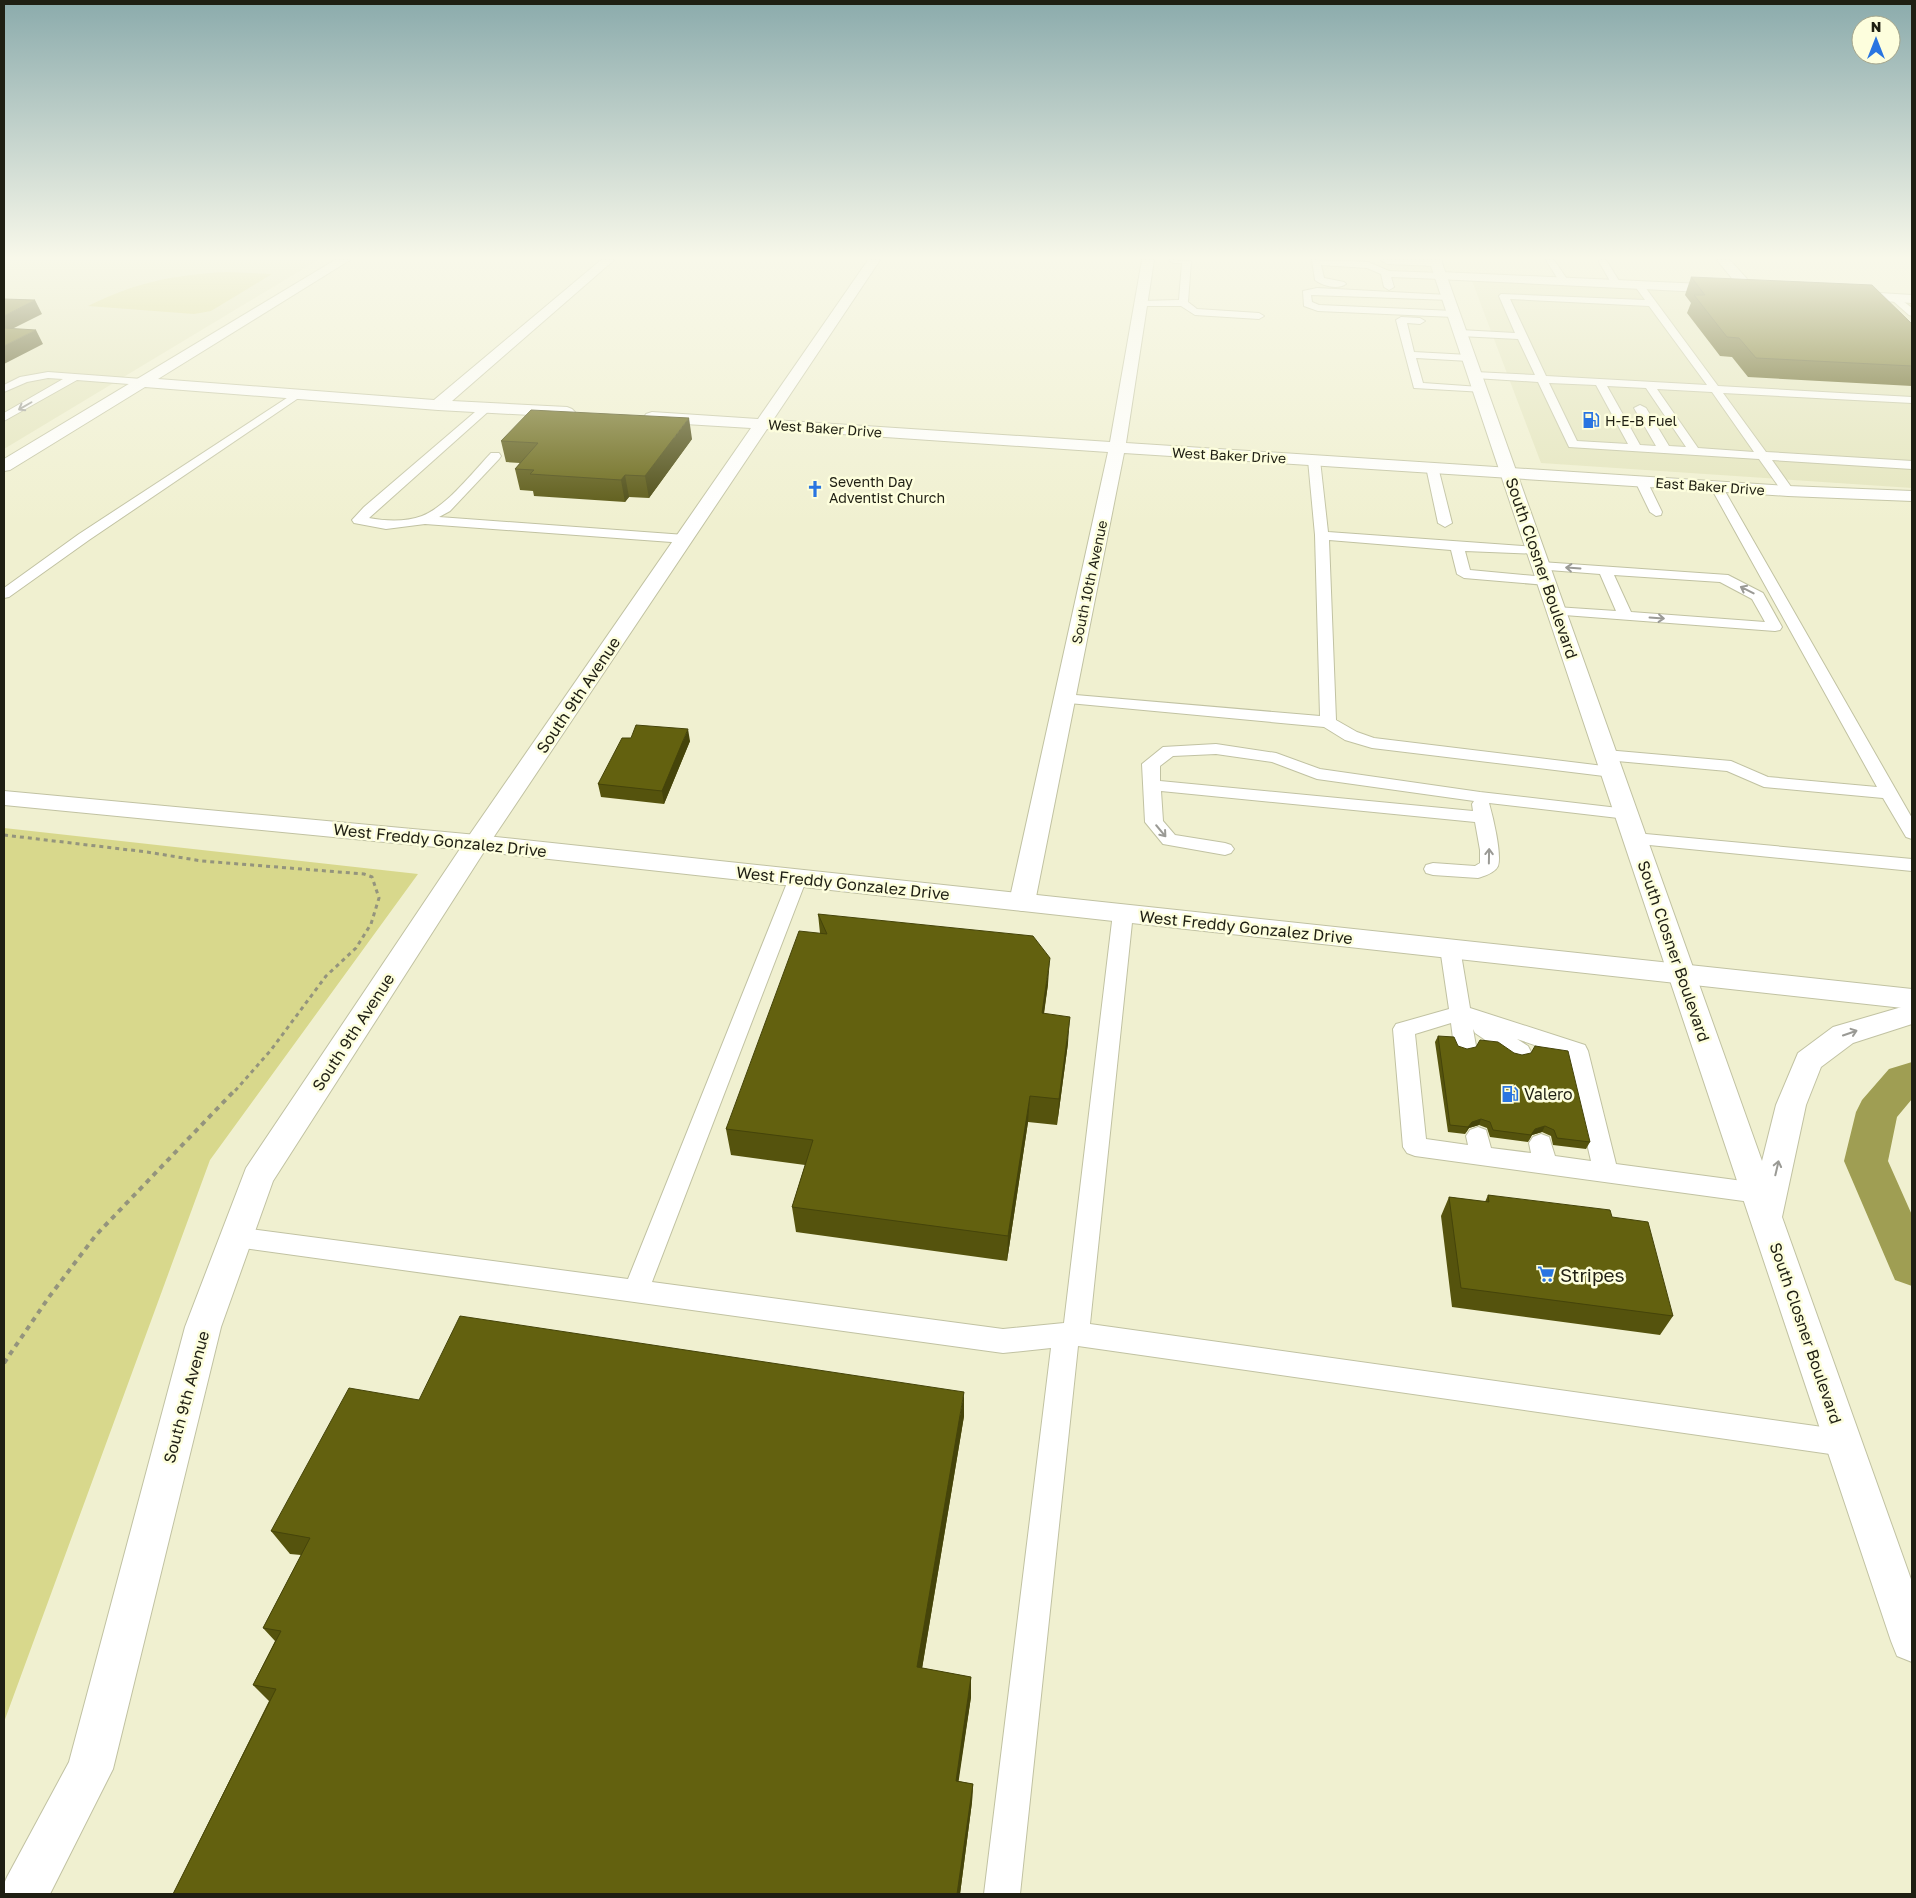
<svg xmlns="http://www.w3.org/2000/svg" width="1916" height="1898" font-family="'Golos Text',sans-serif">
<rect width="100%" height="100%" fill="#f0f0d0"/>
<!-- built -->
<path fill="#e4e5bd" d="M4,260H318L4,449Z
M1472,281L1912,302V488L1541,463Z"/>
<!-- green -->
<path fill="#d8d88c" d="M227,272L272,274L211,311L194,314L88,306C137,282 172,275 227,272Z
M4,828L418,874L210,1160L4,1722Z"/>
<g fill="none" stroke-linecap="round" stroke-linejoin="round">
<!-- canal -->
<path fill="#9f9e53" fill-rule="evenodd" d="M1912,1062V1099L1897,1117L1888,1161L1912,1215V1286L1895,1280L1844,1161L1856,1112L1862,1100L1889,1069Z"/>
<!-- lane casing -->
<g stroke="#c1c2a2" stroke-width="2">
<path id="lane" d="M1169,260L1191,261L1188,302L1197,309L1259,313L1264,316L1259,319L1195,315L1181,306H1137V302L1140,301L1179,300L1182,263H1173Z
M1312,260L1368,262L1389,271L1441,273L1446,276L1441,279L1391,277L1394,287L1389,290L1384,287L1381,274L1367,268L1321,265L1324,278L1344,282L1346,284C1338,290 1323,286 1315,280Z
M1546,260H1554L1569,282L1567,284H1561Z
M1600,260H1606L1621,284L1619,286H1613L1599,262Z
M1639,282L1642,283L1718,386L1912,397V403L1723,393L1766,452L1912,461V469L1772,460L1794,491L1788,495L1784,494L1759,459L1569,447L1538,382L1475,378L1470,375L1475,372L1535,375L1518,339L1460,336L1455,333L1460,330L1515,333L1499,296L1501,294L1645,300L1634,285ZM1510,299L1649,306L1707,385L1546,376ZM1549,383L1596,385L1628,444L1577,441ZM1607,386L1646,388L1686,447L1669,446L1646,408L1640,405L1634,408L1656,446L1640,445ZM1657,389L1712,392L1754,452L1698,448Z
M1317,288L1448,295L1453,298L1451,300L1311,295L1312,302L1319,305L1454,311L1459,314L1454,317L1318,311L1304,306L1303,291Z
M1895,295L1912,308V316L1909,315L1892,300L1890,298Z
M1401,317L1420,318L1425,321L1420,324L1407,323L1414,352L1469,355L1474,358L1469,361L1416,358L1423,383L1480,387L1485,390L1484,392L1414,388L1396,320Z
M48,372L142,379L147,382L142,385L77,380L4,421V413L63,379L48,378L27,382L4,392V385L20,377Z
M296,392L300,393L302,395L300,397L89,540L9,597L4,598V588L79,534Z
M486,405L492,408L490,410L369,518C385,521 406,522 422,516C447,506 472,473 491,453H499L501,456L499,459L450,511L439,517L685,535L692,539L685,543L425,524L386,529L354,523L352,520L364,507L482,406Z
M1314,456L1320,460L1328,532L1536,547L1543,551L1541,554L1465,551L1470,570L1546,577L1553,581L1546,585L1464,578L1457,574L1451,550L1329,540L1336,720L1357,732L1374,738L1612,767L1618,768L1621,772L1618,776L1612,777L1372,748L1345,740L1324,727L1058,702L1056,699L1058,696L1064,694L1320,716L1315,535L1308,460Z
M1432,463L1438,467L1452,523L1445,527L1438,523L1426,467Z
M1641,477L1647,481L1662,512L1661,515L1656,516L1650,512L1635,481Z
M1716,482L1722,486L1912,818V839L1906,837L1883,798L1764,787L1727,771L1606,760L1600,759L1598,755L1600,751L1606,750L1731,761L1768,777L1877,787L1710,486Z
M1541,562L1728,575L1763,593L1782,627L1780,630L1775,631L1551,614L1549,611L1551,608L1556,607L1616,611L1600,574L1536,569L1534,566L1536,563ZM1614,575L1720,582L1752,599L1765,622L1631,612Z
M1216,744L1276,753L1320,769L1480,792L1627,809L1633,810L1636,814L1633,818L1627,819L1489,803C1493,817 1502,854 1498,866C1495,873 1484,876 1478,878L1433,875L1426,873L1424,869L1426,865L1433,863L1475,866L1480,863V850L1475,822L1161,791L1163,821L1175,835L1225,843L1231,845L1234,849L1231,853L1225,855L1163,844L1145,822L1142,764L1163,747ZM1216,754L1272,762L1317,779L1474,801L1472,804L1473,811L1160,781V766L1173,756Z
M1635,833L1912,859V871L1629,843L1626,839L1629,835Z
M798,872L805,874L807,878L652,1282L1003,1329L1064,1323L1113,913L1116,908L1123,907L1130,908L1133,913L1090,1324L1844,1430L1854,1434L1858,1443L1854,1452L1844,1456L1078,1346L1020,1894H984L1051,1348L1003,1353L236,1247L227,1244L224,1237L227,1230L236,1227L628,1279L789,878L791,874Z
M1450,941L1457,943L1460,948L1470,1008L1585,1045L1588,1051L1616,1164L1758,1183L1766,1186L1770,1193L1766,1200L1758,1203L1415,1156L1407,1153L1403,1147L1393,1029L1396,1024L1449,1009L1440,948L1443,943ZM1451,1023L1454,1046L1457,1052L1465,1054L1473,1052L1476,1046L1473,1029L1475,1033L1512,1058L1520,1060L1528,1058L1531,1052L1528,1046L1517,1039L1567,1056L1591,1161L1555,1156L1549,1137L1541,1134L1533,1137L1529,1143L1531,1153L1491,1148L1486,1130L1478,1127L1470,1130L1466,1136L1468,1145L1426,1139L1415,1034Z"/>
</g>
<!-- street casing -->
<g stroke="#c1c2a2" stroke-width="2">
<path id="street" d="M335,260H350L158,379L434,400L601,260H614L452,401L567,407L572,409L575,412L572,415L567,417L438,410L145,387L10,470L4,471V459Z
M868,260H880L773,420L1110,442L1142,260H1154L1126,443L1788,486L1912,491V501L1788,496L1124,453L1035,902L1031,908L1022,911L1013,908L1009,902L1108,452L767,429L489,844L273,1181L221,1327L113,1769L50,1894H4V1884L7,1877L69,1762L185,1327L246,1168L468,837L751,428L652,422L646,420L644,417L646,414L652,412L758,419Z
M1381,260H1441L1442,262L1436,266L1387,264Z
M1717,260H1730L1755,288L1756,291L1755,294H1745Z
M1441,272L1724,285L1730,289L1724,293L1437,279L1435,276L1437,273Z
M1847,291L1912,295V303L1842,298L1841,295Z"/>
</g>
<!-- secondary casing -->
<g stroke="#c1c2a2" stroke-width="2">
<path id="secondary" d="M4,791L477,835L1912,989V1009L477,851L4,805Z"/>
</g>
<!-- primary casing -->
<g stroke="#c1c2a2" stroke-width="2">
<path id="primary" d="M1429,260H1441L1762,1161L1776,1105L1798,1053L1833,1027L1912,1004V1024L1853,1043L1821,1067L1806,1105L1782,1217L1912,1582V1662L1897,1656L1891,1641Z"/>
</g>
<!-- path-far1 -->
<path stroke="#94947d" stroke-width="3" stroke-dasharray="4 4" stroke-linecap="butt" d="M4,835L147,852L202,861L364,874L372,877L379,898L371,924L356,948L326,976L271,1050L235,1091"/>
<!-- path -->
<path stroke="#94947d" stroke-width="4" stroke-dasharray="5 5" stroke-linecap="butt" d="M4,1363L49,1297L96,1235L236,1089"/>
<!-- lane -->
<use href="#lane" fill="#fff" fill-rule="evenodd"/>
<!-- street -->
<use href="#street" fill="#fff" fill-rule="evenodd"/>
<!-- secondary -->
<use href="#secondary" fill="#fff" fill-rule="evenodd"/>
<!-- primary -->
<use href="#primary" fill="#fff" fill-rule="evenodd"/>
</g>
<!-- wall -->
<path fill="#55530d" d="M1691,277L1912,324V386L1748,377L1732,357L1720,356L1687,313L1691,303L1685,295Z
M692,439L649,498L629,497L625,502L534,496L533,491L520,490L515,469L520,463L506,462L501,441Z
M631,738L690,741L664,804L601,797L598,784Z
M818,914L1048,984L1044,1014L1068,1043L1057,1125L1028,1122L1007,1261L796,1232L792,1207L805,1165L731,1155L726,1129L820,933Z
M1438,1036L1458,1046L1590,1142L1586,1149L1553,1145L1551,1136L1542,1132L1532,1135L1528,1142L1490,1137L1487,1128L1479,1125L1469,1128L1465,1134L1448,1132L1435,1042Z
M1488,1195L1612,1217L1673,1316L1660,1335L1452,1307L1441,1216L1449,1197L1485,1202Z
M419,1400L964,1416L922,1668L971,1677V1697L958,1781L973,1784L972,1802L960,1894H173L269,1701L253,1685L275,1641L263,1628L301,1555L290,1554L271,1531Z"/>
<!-- shaded-wall -->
<path fill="#45440a" d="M35,300L42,314L4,333V316Z
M36,330L43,344L4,364V346Z
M689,418L692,439L649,498L645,476Z
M625,475L629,497L625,502L621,480Z
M688,729L690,741L664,804L662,791Z
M1050,958L1048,984L1040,1039L1042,1013Z
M1070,1017L1068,1043L1057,1125L1059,1099Z
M1030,1096L1028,1122L1007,1261L1008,1236Z
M1481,1119L1479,1125L1469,1128L1465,1134L1468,1127L1472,1122Z
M1545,1126L1542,1132L1532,1135L1528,1142L1531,1135L1535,1129Z
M964,1392V1416L919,1687L917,1667Z
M971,1677V1697L956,1799V1781Z
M973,1784L972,1802L960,1894H957Z"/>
<!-- building -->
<path fill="#63610f" stroke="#45440a" d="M1691,277L1872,285L1912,324V366L1756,358L1739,338L1727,337L1694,295H1705Z
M4,299L35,300L4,316Z
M4,328L36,330L4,346Z
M531,410L689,418L645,476L625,475L621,480L530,474L534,470L515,469L538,443L501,441Z
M636,725L688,729L662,791L598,784L622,738H631Z
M818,914L1033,936L1050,958L1042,1013L1070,1017L1059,1099L1030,1096L1008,1236L792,1207L813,1140L726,1129L799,931L827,934Z
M1438,1036L1454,1037L1458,1046L1467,1049L1476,1047L1480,1040L1498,1042L1514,1053L1522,1055L1531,1053L1535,1046L1568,1051L1590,1142L1557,1138L1554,1130L1545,1126L1535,1129L1531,1135L1493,1130L1490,1122L1481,1119L1472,1122L1468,1127L1450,1125Z
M1488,1195L1610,1210L1612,1217L1648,1222L1673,1316L1461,1288L1449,1197L1489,1202Z
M460,1316L964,1392L917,1667L971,1677L956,1781L973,1784L957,1894H173L276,1689L253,1685L281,1631L263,1628L310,1538L271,1531L349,1388L419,1400Z"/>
<!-- one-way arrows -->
<defs><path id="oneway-shaft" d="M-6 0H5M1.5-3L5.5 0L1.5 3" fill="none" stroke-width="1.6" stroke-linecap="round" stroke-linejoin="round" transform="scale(1.25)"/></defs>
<g stroke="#9a9a95">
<use href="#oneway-shaft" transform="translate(25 406) rotate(150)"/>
<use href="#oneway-shaft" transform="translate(1573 568) rotate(-176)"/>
<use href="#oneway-shaft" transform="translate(1747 590) rotate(-153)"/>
<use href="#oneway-shaft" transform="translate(1657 618) rotate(4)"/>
<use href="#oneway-shaft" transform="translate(1161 831) rotate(50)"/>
<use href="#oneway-shaft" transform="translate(1489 856) rotate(-89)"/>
<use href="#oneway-shaft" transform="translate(1850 1033) rotate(-19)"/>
<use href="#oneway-shaft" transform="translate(1777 1168) rotate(-77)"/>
</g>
<!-- sky -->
<linearGradient id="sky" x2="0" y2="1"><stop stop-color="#8babac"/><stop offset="0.49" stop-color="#f8f8ea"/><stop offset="1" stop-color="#f8f8ea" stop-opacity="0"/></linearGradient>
<rect width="1916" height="526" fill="url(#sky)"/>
<!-- icons -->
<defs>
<g id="fuel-bare" transform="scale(1.35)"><path d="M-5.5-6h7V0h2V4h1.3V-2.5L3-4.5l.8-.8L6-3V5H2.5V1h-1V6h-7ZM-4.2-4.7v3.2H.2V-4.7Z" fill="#2975e1" stroke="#fdfedd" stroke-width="2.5" paint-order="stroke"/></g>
<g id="church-bare" transform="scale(1.35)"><path d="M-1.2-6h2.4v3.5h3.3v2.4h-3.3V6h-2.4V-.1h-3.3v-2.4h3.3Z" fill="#2975e1" stroke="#fdfedd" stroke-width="2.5" paint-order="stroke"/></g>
<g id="supermarket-bare" transform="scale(1.35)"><path d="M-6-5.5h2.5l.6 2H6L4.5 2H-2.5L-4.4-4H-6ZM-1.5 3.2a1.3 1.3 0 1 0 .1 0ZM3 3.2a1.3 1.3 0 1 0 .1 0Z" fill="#2975e1" stroke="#fdfedd" stroke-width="2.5" paint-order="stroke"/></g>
</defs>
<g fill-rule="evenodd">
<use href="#fuel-bare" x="1591" y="420"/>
<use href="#church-bare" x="815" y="489"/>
<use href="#fuel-bare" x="1510" y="1094"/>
<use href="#supermarket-bare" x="1546" y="1274"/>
</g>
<g text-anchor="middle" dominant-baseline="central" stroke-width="5" stroke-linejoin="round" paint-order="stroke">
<!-- far-poi labels -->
<g font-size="14" fill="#1f1f13" stroke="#fdfedd" text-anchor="start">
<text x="1605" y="420">H-E-B Fuel</text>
<text x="829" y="481">Seventh Day<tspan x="829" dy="16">Adventist Church</tspan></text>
</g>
<!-- far-street labels -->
<g font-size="14" fill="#1f1f13" stroke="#fdfedd">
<text transform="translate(825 428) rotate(4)">West Baker Drive</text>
<text transform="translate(1229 455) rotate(3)">West Baker Drive</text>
<text transform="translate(1710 486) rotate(4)">East Baker Drive</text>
<text transform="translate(1089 582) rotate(-78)">South 10th Avenue</text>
</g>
<!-- street labels -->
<g font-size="16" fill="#1f1f13" stroke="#fdfedd">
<text transform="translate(1542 568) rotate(71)">South Closner Boulevard</text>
<text transform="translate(578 695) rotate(-56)">South 9th Avenue</text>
<text transform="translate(440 840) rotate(6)">West Freddy Gonzalez Drive</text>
<text transform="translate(843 883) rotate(6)">West Freddy Gonzalez Drive</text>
<text transform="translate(1246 927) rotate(6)">West Freddy Gonzalez Drive</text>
<text transform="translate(1674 951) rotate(71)">South Closner Boulevard</text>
<text transform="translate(353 1032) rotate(-57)">South 9th Avenue</text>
<text transform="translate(1806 1333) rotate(71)">South Closner Boulevard</text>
<text transform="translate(186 1397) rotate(-75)">South 9th Avenue</text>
</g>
<!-- poi labels -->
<g font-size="16" fill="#1f1f13" stroke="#fdfedd" text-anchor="start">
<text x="1524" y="1094">Valero</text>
</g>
<!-- near-poi labels -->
<g font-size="19" fill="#1f1f13" stroke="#fdfedd" text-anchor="start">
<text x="1560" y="1274">Stripes</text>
</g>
</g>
<!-- border -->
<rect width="1916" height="1898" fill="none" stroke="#1f1f13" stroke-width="10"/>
<!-- north arrow -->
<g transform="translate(1876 40)"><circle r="24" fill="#fdfedd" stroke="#a4a58c"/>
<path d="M0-4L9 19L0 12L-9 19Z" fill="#2975e1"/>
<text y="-8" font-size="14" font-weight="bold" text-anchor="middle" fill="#1f1f13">N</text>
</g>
</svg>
